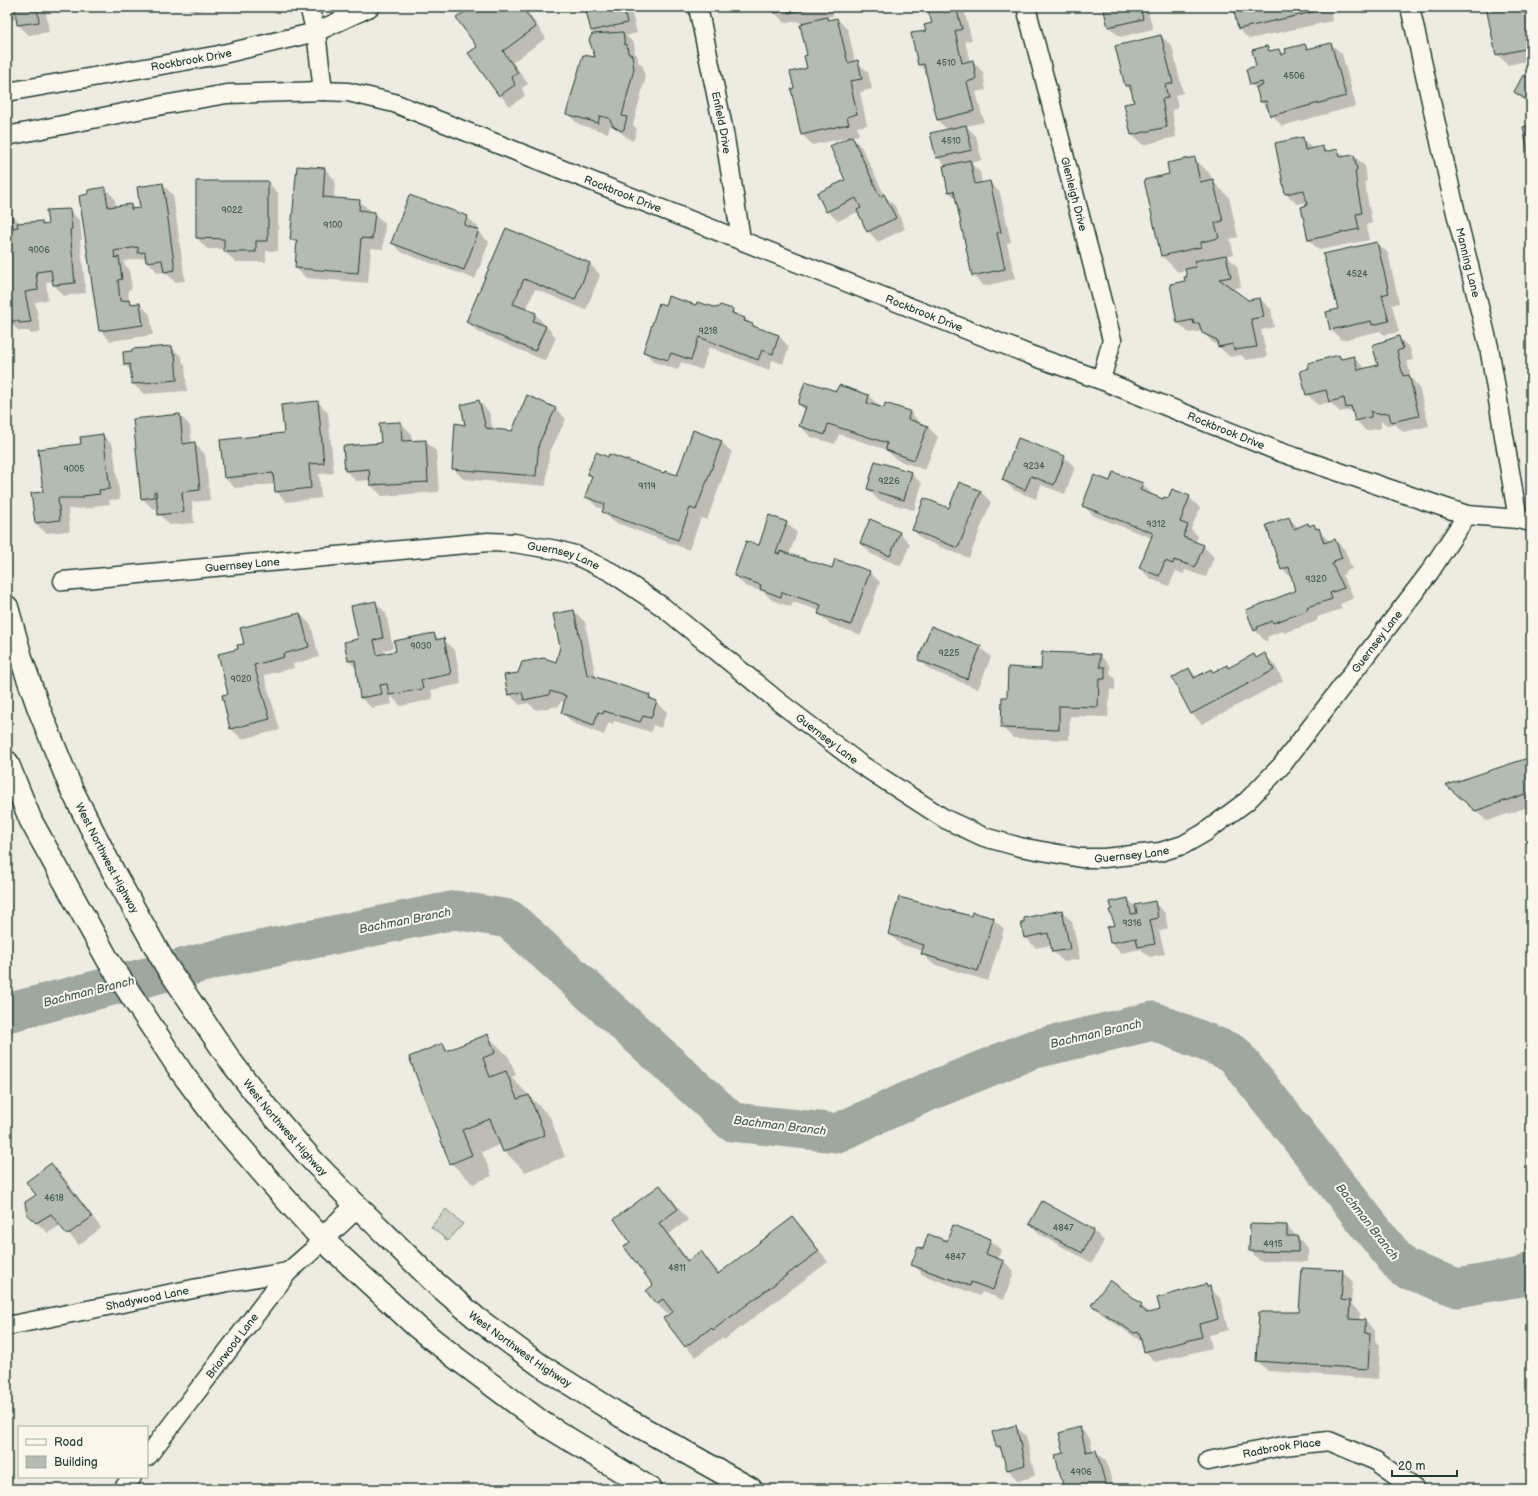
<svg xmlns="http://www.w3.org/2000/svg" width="1538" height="1496" font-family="'Balsamiq Sans',sans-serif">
<rect width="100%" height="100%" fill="#eeece1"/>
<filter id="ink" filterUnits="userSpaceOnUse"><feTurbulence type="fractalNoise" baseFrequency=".025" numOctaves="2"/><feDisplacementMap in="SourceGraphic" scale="8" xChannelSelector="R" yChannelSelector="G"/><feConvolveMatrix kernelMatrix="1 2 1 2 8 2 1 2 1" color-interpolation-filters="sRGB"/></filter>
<g filter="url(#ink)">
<!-- green -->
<path fill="#cbcfc4" stroke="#75867c" d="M446,1209L463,1224L448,1241L431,1227Z"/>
<!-- shadow -->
<path fill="#0003" d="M7,7H54L55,10L46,12L49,32L29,35L18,25L17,19L12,20L7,15Z
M187,7H219V8L192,12Z
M474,7H524L546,38L513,62L528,84L522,88L525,96L510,106L500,95L478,48Z
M586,7H630L637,33L626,36L634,43L635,53L638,56V62L643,66L645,80L633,125L637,129L634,139L632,141L625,136L616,128L610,126L608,133L578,124L567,113L596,58V35L592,31Z
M774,7H831L833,16L826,17L830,21L837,19L848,30L855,62H857L868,72L872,89L860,92L867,125L857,127L859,135L812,145L802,134L808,69V56L804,25L803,22L800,23L797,21L785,23L775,13Z
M928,7H961L964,11L972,40L965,41L970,62H973L983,72L986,90L976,92L984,122L966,126L976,136L982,160L971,163L980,172L982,184L990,182L1000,193L1011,242L1007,243L1015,279L984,286L973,275L957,200L949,192L944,167L946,166L937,157L948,130L937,120L927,72L919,65L927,32L933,24Z
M1104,7H1147L1153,29L1120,37L1109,27Z
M1234,7H1330L1332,21L1249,39L1239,29Z
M1487,7H1531V60L1508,65L1497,54Z
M1161,36L1172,46L1183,93L1175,95L1178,108L1172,110L1176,137L1143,145L1132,135L1125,105L1136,102L1134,94L1126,86Z
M1331,44L1342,54L1356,106L1282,126L1261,102L1258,91L1251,84L1267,47L1272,52L1279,50L1284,55L1305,45L1310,50Z
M1531,81V112L1529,105L1515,92Z
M852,137L862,148L885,196L895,206L905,229L878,242L868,231L858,212L838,221L827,211L847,180Z
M1302,138L1313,149L1322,147L1327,152L1338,150L1345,157L1354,156L1365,166L1367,181H1365L1367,197L1372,223L1366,225L1369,240L1319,250L1308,239V202L1297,204L1286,194Z
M1194,158L1210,174L1212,181L1229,197L1238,237L1230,239L1234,254L1226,256L1237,266L1241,287L1231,289L1248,301L1260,299L1271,309L1274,327L1261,330L1267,357L1246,360L1241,355L1230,357L1218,346L1213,343L1202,331L1189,333L1178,323L1171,285L1186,282L1188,278L1186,270L1178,272L1162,256L1170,175Z
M325,169L335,180L334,199L359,201L385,223L383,249L371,248L368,283L306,278L296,268L298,246L292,240Z
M268,182L278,193V251H266V262H236L225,252V249H207L197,238Z
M162,184L173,195L185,281L175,282L165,272L158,273L145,258L124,261V264L129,269L132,289L128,290L129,301L133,305L139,304L150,314L153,335L110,341L100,330L90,195L105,188L115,199L116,207L131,205L135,210L141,209Z
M69,210L80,221L82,240H80L86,293L64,296L54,285V281L46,282L48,300L35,302L41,332L31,334L29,331H19L7,320V212H10L21,224L41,222L45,226L49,225Z
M467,217L478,227L476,230L489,242L475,279L403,253L392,243Z
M506,229L590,264L600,275L586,310L535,289L526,310L535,314L556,337L546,361L478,332L468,322Z
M1377,243L1388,253L1399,303L1392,305L1399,332L1384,335L1380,331L1342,340L1331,330L1328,313L1340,310L1324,255Z
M665,306H697L732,310L738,316L745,318L757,329L779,336L789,347L783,364L772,360L769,370L709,347L702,370L681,362L678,370L654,362L644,351Z
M1399,338L1410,348L1413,360L1407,361L1411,378L1419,387L1429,426L1403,432L1395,424L1387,425L1381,421V428L1366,431L1356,420L1354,414L1350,410L1340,412L1330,402L1318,405L1307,394L1339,357L1342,360L1354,357L1365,369L1379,366Z
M171,347L182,357L183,363L185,365L187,391L144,394L133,384L132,372L124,364Z
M839,386L869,396L879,406V408L884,410L886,404L910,412L920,423V424L928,427L938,437L925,470L897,460L887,450L839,434L835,444L811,437L800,426L805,410L799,404L837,393Z
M478,401L489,412L493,430L512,432L556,409L566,419L549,454L546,486L463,479L453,468L467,427Z
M318,402L328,413L334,473L319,474L321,498L286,502L276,491L275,484L235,488L225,478L221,440L285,434Z
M180,415L190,426L192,444L194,443L205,454L210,500L192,502L194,523L170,525L159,514V508L153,509L142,498Z
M401,423L411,433L412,442L425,441L436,451L439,492L382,496L371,485V480L356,481L346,471L382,444Z
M103,435L113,446L120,499L109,500L110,504L93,506L94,508L68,509L70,531L46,533L35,523L82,445Z
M721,442L732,452L707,520L701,518L689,550L614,522L603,512L604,509L597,507L586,496L593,478L588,474L664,475L678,476Z
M1064,457L1075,467L1065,494L1041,485L1036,499L1014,490L1003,480Z
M911,473L922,484L914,510L878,500L868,489Z
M1110,482L1142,484L1153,495L1152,496L1163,500L1189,497L1200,508L1191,529L1198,536L1196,542L1203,546L1214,557L1206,577L1185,570L1184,574L1176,571L1169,586L1151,579L1140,568L1152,538L1094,516L1084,506Z
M980,491L991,502L969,558L923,540L913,530Z
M1288,518L1299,528L1308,525L1310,527L1314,526L1330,542L1335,540L1345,550L1352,569L1344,572L1345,574L1342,575L1354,598L1340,604L1342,609L1317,617L1318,619L1315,622L1284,633L1282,631L1267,637L1268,640L1265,641L1255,630L1247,610L1296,592L1293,579L1282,569Z
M870,521L900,533L910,544L901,566L871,554L861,543Z
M786,522L797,533L789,555L832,570L869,572L880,582L861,635L830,624L819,614L820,611L793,602L791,607L772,600L764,592L745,586L735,575L760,546Z
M375,602L386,613L393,648L384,650L385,654L397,652L434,634L440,640H444L455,650L461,684L431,690L433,699L401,706L390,695L392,704L372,708L361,698L357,669L348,660L359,640Z
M574,611L585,622L596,678L650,696L667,712L661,728L653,725L651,732L614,721L613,724L609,722L604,735L573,723L562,713L565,703L561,701L559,706L536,710L528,703L520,705L509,694L519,674L556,663Z
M300,614L311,625L319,657L293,664L294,668L264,675L280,730L242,739L231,729L229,695L239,650L245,644Z
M980,647L991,657L978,689L930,670L919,659Z
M1264,654L1275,665L1283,681L1202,724L1192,714L1173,678L1189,669L1197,677L1211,670L1214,673L1226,666L1229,668L1253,655L1257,659Z
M1100,655L1110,666V674L1115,679V690L1110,689L1108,717L1070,716L1069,740L1013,738L1002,727L1008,698L1042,670Z
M1531,758V806L1487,821L1458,796Z
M1127,899L1137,908L1154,902L1165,913L1168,929L1159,931L1165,954L1149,957L1141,949L1121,953L1111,943L1116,926L1113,910Z
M1061,911L1072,921L1080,959L1064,962L1053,952L1052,945L1036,948L1025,937Z
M972,917L993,919L1004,929L988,981L933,964L922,954L923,951L900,944L889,933Z
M488,1036L509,1057L516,1075L511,1077L550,1117L565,1157L525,1172L504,1151L501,1144L482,1152L492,1176L473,1184L451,1163L443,1044L449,1051Z
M51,1164L62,1175L101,1228L79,1245L61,1225L48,1233L28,1215Z
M660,1186L670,1196L688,1220L669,1234L689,1261L701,1252L720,1274L793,1218L804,1229L828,1262L724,1340L722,1338L696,1357L686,1347L665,1319L674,1312L673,1310L667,1314L657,1304L647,1291L655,1286L632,1243Z
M1042,1202L1094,1231L1104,1241L1092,1263L1041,1235L1030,1224Z
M1287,1226L1308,1248V1262L1260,1261L1250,1251Z
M990,1240L1001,1250L998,1259L1004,1261L1014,1272L1004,1300L982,1292L980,1296L923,1275L913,1264L924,1250L948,1242Z
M1342,1271L1353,1282L1351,1304L1360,1313L1359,1321H1365L1375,1331V1340L1380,1345L1378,1379L1268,1371L1257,1361L1300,1313Z
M1206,1285L1220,1298L1228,1330L1209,1335L1212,1348L1155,1362L1145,1351L1142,1342L1103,1315L1092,1305H1141L1150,1314L1161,1311Z
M1015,1426L1026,1436L1035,1476L1018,1481L1008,1470L1002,1451L997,1446Z
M1080,1428L1090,1439L1093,1451H1095L1106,1461L1114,1489H1065V1454Z"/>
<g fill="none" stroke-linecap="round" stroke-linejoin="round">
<!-- river -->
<path stroke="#9fa89f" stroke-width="39" d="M7,1013L221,958L455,910L509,919L644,1041L732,1122L837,1133L923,1094L1031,1050L1153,1021L1233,1053L1403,1268L1458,1288L1526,1276L1531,1271"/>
</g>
<!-- building -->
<path fill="#b4bbb0" stroke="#1f3d34" d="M7,7H37L39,22L17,25L15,8L7,9Z
M472,7H522L536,27L503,51L518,73L512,77L515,85L499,96L468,53L477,47L456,18Z
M585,7H623L627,23L591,31Z
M773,7H816L788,13V10L774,13Z
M927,7H956L962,29L955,31L962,63L973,60L976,79L967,82L974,111L937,120L924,64L918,65L911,33L926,31L924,25L932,23Z
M1103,7H1140L1143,19L1108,27Z
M1233,7H1322V10L1238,29Z
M1486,7H1531V51L1526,52L1525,49L1496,55Z
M827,17L828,20L837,18L848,63L858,60L862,79L850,81L857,114L847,117L849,124L801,135L791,89L794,88L790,72L807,68L804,56L807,55L800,25H803L802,23Z
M623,32L625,45H627L628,53L632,55L634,69L622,116L627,117L624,129L621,131L613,126L609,118L600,116L598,123L566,114L583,55L595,57L589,40L592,34Z
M1161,35L1173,83L1165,85L1168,98L1162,99L1167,127L1131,135L1124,104L1134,102L1130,85L1125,86L1115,46Z
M1331,43L1346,96L1270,116L1266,101L1260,102L1256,87L1263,85L1262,82L1250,85L1246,69L1256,66L1252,50L1267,46L1269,51L1279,49L1281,55L1286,53L1285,49L1305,44L1307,49Z
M1523,75L1531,80V116L1527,100L1514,92Z
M966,125L972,150L936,158L930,133Z
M1531,125V152L1528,153L1523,127Z
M852,136L880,197L884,194L896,218L867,232L857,210L861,208L856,198L826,212L817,193L845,180L830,146Z
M1303,137L1305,150L1323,146L1324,152L1338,149L1340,157L1354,155L1357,170L1355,171L1357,186L1362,213L1356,214L1359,229L1308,240L1301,207L1307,205L1304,190L1285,194L1275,143Z
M1195,157L1200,182L1213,179L1223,221L1215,223L1219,238L1201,242V247L1161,256L1144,180L1169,174L1167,163Z
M970,160L975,184L990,181L1001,232L997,233L1005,269L972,276L954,191L948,192L943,166Z
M297,166L325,168L323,197L360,200L359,210L375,212L372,239L361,238L358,273L295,268L297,240H290Z
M196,181H268V241H256V252H224V239L196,238Z
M163,183L175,270L164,272L162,260L146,262L145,252L138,253V247L114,251L115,258L119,257L122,279L118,280L120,301L129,300L130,304L140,303L143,325L99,331L79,196L88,194V190L105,187L108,207L131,204V209L140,208L137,187Z
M409,195L468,216L464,225L479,230L464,270L391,243Z
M70,209L72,229L70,230L75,283L53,285L51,270L36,272L38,290L25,292L31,322L19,323V321H8L7,211H11L13,228L18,227L17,223L42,221V225L48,224L46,210Z
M506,228L590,263L575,300L524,279L513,304L536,313L533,321L546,326L535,351L466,322Z
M1377,242L1389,293L1382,295L1389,321L1372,325L1371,321L1330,330L1326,312L1338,309L1323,254Z
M1226,255L1231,277L1219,279L1248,300L1260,298L1264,317L1251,319L1257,347L1234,350L1233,344L1218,347L1217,340L1202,333L1199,323L1194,324L1193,320L1177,323L1170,284L1185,281L1184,277H1187L1185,269L1196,267L1194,261Z
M668,296L696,305L697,302L718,308L720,305L733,309L732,313L745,318L744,321L753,324V326L779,335L773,354L762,350L758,360L699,337L691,360L671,353L668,360L643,352L659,303L665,305Z
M1399,336L1403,349L1397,351L1403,376L1409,375L1419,416L1391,422L1389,413L1376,414L1371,411V417L1355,421L1351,406L1346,408L1344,398L1329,402L1326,390L1306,395L1300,371L1309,368L1308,363L1339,355L1341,359L1354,356L1358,370L1378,365L1372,345Z
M172,346L173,354H175L177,380L132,384L130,364L124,365L123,352L132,351V349Z
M805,381L836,391L839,385L869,395L867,403L884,408L885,403L910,411L908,419L928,426L914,460L886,450L887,443L828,424L825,435L799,426L806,407L798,404Z
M527,395L556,408L539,443L536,476L452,469L455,423L465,425L461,405L479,400L486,428L512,431Z
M318,401L324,463L309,464L311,488L275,492L273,473L224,478L220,440L284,433L281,405Z
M180,414L183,444L195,442L200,490L182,492L184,512L158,515L156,491L154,492V497L141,499L133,419Z
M401,422L402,441L426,440L428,482L370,485L369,469L345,471L343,446L381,443L379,423Z
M693,430L722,441L696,510L690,508L678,540L602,512L605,504L585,497L592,476L587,474L596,452L608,457L609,454L664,473L665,471L677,475Z
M103,434L110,489L99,490L100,494L83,496V498H58L60,520L35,523L31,493L43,492L38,449L81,444L80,437Z
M1018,438L1065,456L1054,485L1031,476L1025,490L1002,480Z
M875,461L912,472L904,500L867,489Z
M1113,472L1143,483L1140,490L1163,499L1164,497L1168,498L1172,489L1190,496L1180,522L1188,525L1183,537L1204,545L1195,567L1174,560L1173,564L1165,561L1159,576L1139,568L1153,533L1082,506L1094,475L1110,481Z
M959,482L981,491L958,548L912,530L924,498L949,508Z
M769,515L787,522L776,553L780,554V551L832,568L835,559L870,571L851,625L818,614L821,605L782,592L781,597L760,589L761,585L734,576L746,541L759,545Z
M1289,517L1294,529L1308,523L1309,526L1314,524L1316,529L1319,528L1324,543L1335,539L1342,558L1334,561L1335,563L1332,564L1344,588L1330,593L1332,599L1307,607L1308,609L1304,612L1273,623L1272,621L1257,627L1258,629L1254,631L1246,610L1295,591L1289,567L1281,570L1266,525Z
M870,519L900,532L890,556L860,543Z
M376,601L383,638L374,640L377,655L396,651L394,641L434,633L436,640L444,638L451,674L421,680L423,689L389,695L387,684L380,685L382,694L360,698L355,660L348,661L344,642L358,639L351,606Z
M574,610L587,674L650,695L649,698L657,701L651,718L643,716L640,722L604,711L603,714L598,712L594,725L561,713L566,696L550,691L549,695L524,700L522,692L508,695L504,675L518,673L522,662L544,658L556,662L560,647L553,614Z
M300,613L309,647L283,654L284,657L254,665L270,719L230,729L222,695L228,694L218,654L238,649L237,645L244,644L240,628Z
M931,626L981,646L967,679L918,660Z
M1042,652L1100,654V667H1105V679H1099L1098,707L1059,706V730L1001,728L1002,697H1007L1008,667L1041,669Z
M1265,653L1274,670L1191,714L1172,678L1189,668L1194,678L1211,669L1213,672L1227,665L1228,668L1254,654L1256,658Z
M1531,757V792L1475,811L1446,785Z
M899,897L971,916L972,912L994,918L978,971L921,954L924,945L888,934Z
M1128,898L1131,914L1137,913L1135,905L1155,901L1158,918L1150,920L1155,944L1138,947L1136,938L1110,943L1107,927L1115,925L1109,910L1112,909L1110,902Z
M1062,910L1070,949L1052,952L1048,933L1024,938L1021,922H1024V918Z
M488,1034L495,1053L483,1058L490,1077L506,1071L517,1099L529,1095L545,1135L503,1152L490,1119L462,1130L472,1155L450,1164L409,1057L443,1043L446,1051Z
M51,1163L92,1217L67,1235L51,1214L36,1223L27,1215L25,1202L36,1195L26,1182Z
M660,1185L678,1209L659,1223L687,1261L701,1251L718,1274L793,1217L819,1251L713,1330L711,1328L685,1347L663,1318L673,1312L663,1299L656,1304L646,1291L653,1285L624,1247L630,1242L614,1219Z
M1042,1201L1094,1230L1082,1253L1029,1224Z
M1250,1224L1287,1225V1236H1298V1252L1249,1251Z
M953,1225L991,1239L986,1254L1004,1261L993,1290L971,1282L970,1286L911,1265L918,1247L923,1249L928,1234L947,1241Z
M1302,1268L1343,1270L1341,1300L1350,1301L1349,1319L1365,1320V1333L1370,1334L1368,1369L1256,1361L1259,1312H1299Z
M1110,1280L1142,1304L1140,1307L1147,1313L1160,1310L1157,1298L1206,1284L1207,1287L1210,1286L1218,1319L1199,1324L1202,1337L1144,1352L1139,1332L1134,1333L1091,1305Z
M1016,1425L1025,1465L1007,1470L1000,1446L996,1447L992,1432Z
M1080,1427L1086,1452L1096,1450L1107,1489H1064L1055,1455L1064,1453L1059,1433Z"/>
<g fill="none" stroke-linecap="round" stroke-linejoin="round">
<!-- minor casing -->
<g stroke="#1f3d34" stroke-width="21">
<g id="minor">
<path id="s1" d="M309,7L316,32L323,91L348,92L394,103L1033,356L1101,380L1280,452L1467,515L1518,519L1531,522"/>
<path id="s2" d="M698,7L724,132L741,239"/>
<path id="s3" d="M1026,7L1112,340L1101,380"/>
<path id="s4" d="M1410,7L1455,209L1489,347L1518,519"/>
<path id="s5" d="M7,92L219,55L316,32L370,7"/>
<path d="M7,136L163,105L227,94L323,91"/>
<path id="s6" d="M63,581L488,542L514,543L557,550L575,555L611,572L663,607L779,702L860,764L945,819L984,837L1020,847L1081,858H1104L1160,852L1183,845L1204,833L1247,801L1282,765L1429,573L1467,515"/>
<path id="s7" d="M7,1326L228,1282L288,1272"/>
<path id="s8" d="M147,1457L288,1272L312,1251L322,1239"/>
<path id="s9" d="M1208,1461L1283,1446L1329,1441L1376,1461L1415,1489"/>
<path d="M123,1489L132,1477"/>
</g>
</g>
<!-- primary casing -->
<g stroke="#1f3d34" stroke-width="25">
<g id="primary">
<path id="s10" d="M7,607L22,661L39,709L71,788L113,871L165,964L232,1063L266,1107L312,1160L357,1206L432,1280L475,1317L540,1365L621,1416L751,1489"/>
<path d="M7,762L31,821L108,960L182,1073L217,1120L281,1194L322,1239L417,1327L456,1358L544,1424L651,1489"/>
<path d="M322,1239L357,1206"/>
</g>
</g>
<!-- minor -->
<use href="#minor" stroke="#fbf7ec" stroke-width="18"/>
<!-- primary -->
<use href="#primary" stroke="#fbf7ec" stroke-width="22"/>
</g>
</g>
<g text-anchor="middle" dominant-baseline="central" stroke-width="4" stroke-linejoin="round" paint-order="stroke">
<!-- number labels -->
<g font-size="9" fill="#445c53">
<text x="946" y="63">4510</text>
<text x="1294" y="76">4506</text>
<text x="951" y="141">4510</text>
<text x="232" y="210">9022</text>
<text x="333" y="225">9100</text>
<text x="39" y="250">9006</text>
<text x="1357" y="274">4524</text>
<text x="708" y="331">9218</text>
<text x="1034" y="466">9234</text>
<text x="74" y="469">9005</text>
<text x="889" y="481">9226</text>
<text x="647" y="486">9119</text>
<text x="1156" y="524">9312</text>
<text x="1316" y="579">9320</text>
<text x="421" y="646">9030</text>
<text x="949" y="653">9225</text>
<text x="241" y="679">9020</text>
<text x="1132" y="923">9316</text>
<text x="54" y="1198">4618</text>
<text x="1063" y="1228">4847</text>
<text x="1273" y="1244">4915</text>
<text x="955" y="1257">4847</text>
<text x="677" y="1268">4811</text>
<text x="1081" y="1472">4906</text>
</g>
<!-- street labels -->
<g font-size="11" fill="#1f3d34" stroke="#fbf7ec">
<text stroke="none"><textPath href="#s5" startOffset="187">Rockbrook Drive</textPath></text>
<text stroke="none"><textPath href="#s2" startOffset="118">Enfield Drive</textPath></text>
<text stroke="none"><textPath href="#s1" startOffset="404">Rockbrook Drive</textPath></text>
<text stroke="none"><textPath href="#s3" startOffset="193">Glenleigh Drive</textPath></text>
<text stroke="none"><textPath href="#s4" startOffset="262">Manning Lane</textPath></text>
<text stroke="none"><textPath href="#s1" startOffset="728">Rockbrook Drive</textPath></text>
<text stroke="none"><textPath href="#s1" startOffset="1052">Rockbrook Drive</textPath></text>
<text stroke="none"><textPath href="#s6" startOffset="504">Guernsey Lane</textPath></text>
<text stroke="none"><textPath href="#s6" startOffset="180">Guernsey Lane</textPath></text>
<text stroke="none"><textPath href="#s6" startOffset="1500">Guernsey Lane</textPath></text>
<text stroke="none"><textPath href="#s6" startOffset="828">Guernsey Lane</textPath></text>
<text stroke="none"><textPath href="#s6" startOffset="1164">Guernsey Lane</textPath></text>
<text stroke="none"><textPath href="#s10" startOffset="271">West Northwest Highway</textPath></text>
<text stroke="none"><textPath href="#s10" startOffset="595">West Northwest Highway</textPath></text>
<text stroke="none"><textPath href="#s7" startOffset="143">Shadywood Lane</textPath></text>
<text stroke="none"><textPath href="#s8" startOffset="140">Briarwood Lane</textPath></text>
<text stroke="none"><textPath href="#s10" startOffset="919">West Northwest Highway</textPath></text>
<text stroke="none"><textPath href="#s9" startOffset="75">Radbrook Place</textPath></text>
</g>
<!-- water labels -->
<g font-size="12" font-style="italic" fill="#455d54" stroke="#fbf7ec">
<text transform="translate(405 921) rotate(-11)">Bachman Branch</text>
<text transform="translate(89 992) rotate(-14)">Bachman Branch</text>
<text transform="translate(1096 1034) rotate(-13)">Bachman Branch</text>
<text transform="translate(780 1126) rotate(7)">Bachman Branch</text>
<text transform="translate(1367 1222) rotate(52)">Bachman Branch</text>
</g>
</g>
<!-- margin -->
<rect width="1538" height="1496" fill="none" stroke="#fbf7ec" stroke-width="24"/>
<rect x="12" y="12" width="1514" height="1472" fill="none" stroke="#1f3d34" stroke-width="1.5" filter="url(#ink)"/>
<!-- legend -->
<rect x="18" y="1426" width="130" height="52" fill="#fbf7ec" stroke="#a3ada2"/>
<rect x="26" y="1439" width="20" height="6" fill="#fbf7ec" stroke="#a3ada2"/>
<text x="54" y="1446" font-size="12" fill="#1f3d34">Road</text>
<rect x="26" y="1456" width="20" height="12" fill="#b4bbb0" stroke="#a3ada2"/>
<text x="54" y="1466" font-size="12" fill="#1f3d34">Building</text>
<!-- scale -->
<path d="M1392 1470v6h65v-6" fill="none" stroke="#1f3d34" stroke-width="2"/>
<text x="1398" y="1470" font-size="12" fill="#1f3d34" stroke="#fbf7ec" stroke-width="3" paint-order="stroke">20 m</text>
</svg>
